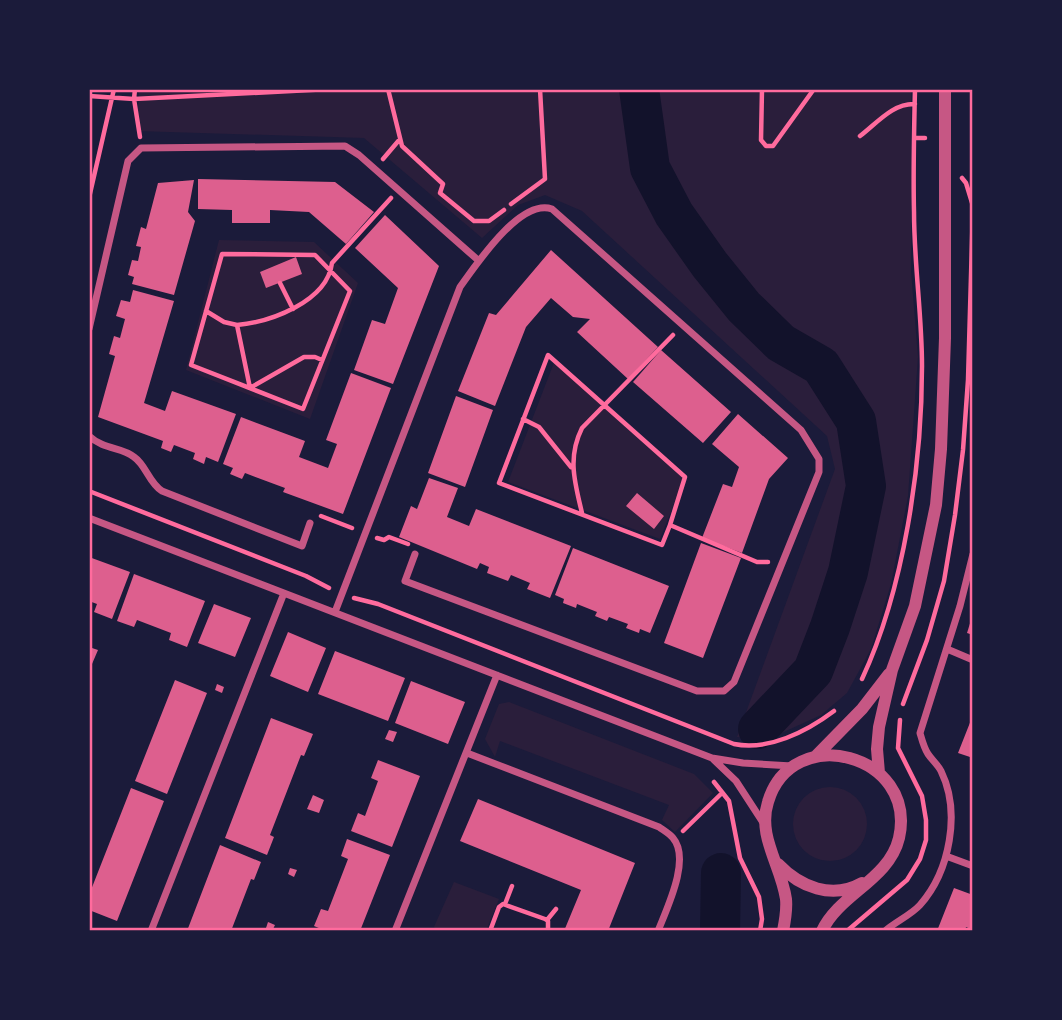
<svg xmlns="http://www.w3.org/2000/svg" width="1062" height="1020" font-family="'Public Sans',sans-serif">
<rect width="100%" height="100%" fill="#1b1b3a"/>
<!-- green -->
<path fill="#2a1e3b" d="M139,89H911V271L918,357L908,496L891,584L871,649L847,693L821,715L766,740L737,737L835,469L827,436L582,211L545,195L518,205L482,238L364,138L137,131Z
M219,240L314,242L358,283L310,419L186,370Z
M555,360L684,479L660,539L508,482Z
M509,702L694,774L713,793L675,832L662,820L669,805L500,741L495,757L485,739L499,704Z
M793 824a37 37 0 1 1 74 0a37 37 0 1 1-74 0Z
M454,882L499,899L486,931H437L434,927Z"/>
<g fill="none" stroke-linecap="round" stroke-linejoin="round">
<!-- river -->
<path stroke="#12122b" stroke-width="40" d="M639,89L650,168L674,214L710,265L744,307L781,343L821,366L856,421L866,486L848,572L830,627L813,671L758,729
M720,931L721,873"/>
</g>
<!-- building -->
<path fill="#dd5f8e" d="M198,179L335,182L374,212L346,244L309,212L270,210V223H232V210L198,209Z
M194,180L188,212L195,221L174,295L132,284L134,277L128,275L132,260L138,261L141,247L136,246L141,227L146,229L158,183Z
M385,215L439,266L393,384L354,370L372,320L385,324L398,288L355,248Z
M551,250L658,347L628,379L577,332L590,319L573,317L551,298L526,327L495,406L458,391L489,313L496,315Z
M296,257L302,274L266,288L260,272Z
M133,290L174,301L144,403L165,411L172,391L236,414L218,462L206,457L204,464L193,459L195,453L174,445L171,452L161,448L163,441L98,417L115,356L109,354L114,336L120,338L125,319L116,316L121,300L130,302Z
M661,350L731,412L703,443L633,382Z
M351,373L391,388L343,514L283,492L285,488L245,473L242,479L230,474L233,468L223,464L241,417L305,441L299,457L328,468L337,444L326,440Z
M456,396L493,410L465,487L428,473Z
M738,414L788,458L769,479L742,553L702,538L723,484L732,487L739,467L712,444Z
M429,478L458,488L447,517L469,526L476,509L571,546L550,598L527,589L530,583L511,575L508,581L487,573L489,567L480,563L477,569L399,537L411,506L417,509Z
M637,493L664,516L654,529L626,506Z
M701,543L741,558L703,658L664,643Z
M573,548L669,586L650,633L640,629L639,633L626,628L628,624L609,617L607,621L595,616L597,612L577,604L576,608L563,603L564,599L555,595Z
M89,557L130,572L112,619L94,612L97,604L89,601Z
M134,574L205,601L187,647L169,640L171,633L137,620L134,627L117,621Z
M214,604L251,618L235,657L198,643Z
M972,617H973V635L967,633Z
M288,632L326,648L308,692L270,676Z
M89,647L98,650L89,671Z
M335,651L405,678L388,721L318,694Z
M175,680L207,693L167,794L135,781Z
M411,681L465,702L448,744L395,723Z
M217,684L224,687L222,693L215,690Z
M973,715V758L958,753Z
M271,718L313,734L304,756L301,755L270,835L274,837L267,855L225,838Z
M389,730L397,732L393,742L385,739Z
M378,760L420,776L392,847L351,831L358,813L365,816L378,781L371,778Z
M131,788L164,801L117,921L89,910V895Z
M313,795L324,800L319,813L307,809Z
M478,799L635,863L608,931H564L581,890L460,841Z
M347,839L390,855L360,931H326L314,926L321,909L328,911L348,859L341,856Z
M220,845L261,862L254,880L251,879L231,931H187Z
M290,868L297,870L294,877L288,874Z
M954,888L973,895V930L966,927L965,931H937Z
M268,922L275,925L272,931H265Z"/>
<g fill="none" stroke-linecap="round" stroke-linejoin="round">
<!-- path -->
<path stroke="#ff6b9d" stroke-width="4.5" d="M135,89L134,99L140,137
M388,89L402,146L443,184L440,193L474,221H489L504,210
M762,89L761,140L766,146H773L814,89
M89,96L134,99L330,89
M860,136C877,123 893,103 915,104
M915,138H925
M383,159L400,139
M89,198L114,89
M511,204L545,179L540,89
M222,254L315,255L350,291L303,409L191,365Z
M280,283L293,309
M206,311L224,322L237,325L250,388L304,357H315L322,360
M237,325C270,322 327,302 332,263L391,198
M523,419L539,427L571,467
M89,491L306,576L329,588
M582,513C575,483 567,458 582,428L673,335
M321,516L352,528
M670,525L662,545L499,483L548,355L685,477L670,525L757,562H768
M377,538L384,540L389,537L408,544
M354,598L378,604L734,744C768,751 806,732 834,711
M862,679C904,589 922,465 922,366C922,315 914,264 914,212C913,171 914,130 915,89
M903,704L927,640L944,581L955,515L963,450L968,380L973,206L966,183L962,178
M714,782L729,801L740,858L759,897L762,919L760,931
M683,831L722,793
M505,904L512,886
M547,920L556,909
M490,931L499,907L503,904L545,919L548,921V931
M847,931L907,880L920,859L926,840V820L922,796L898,748L900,720"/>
<!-- minor -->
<path stroke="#c65784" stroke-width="7" d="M89,329L128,161L141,148L345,146L359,155L479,261
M89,436C104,450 122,447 134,457C146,465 149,483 162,491L302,546L310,523
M89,518L712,758L743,763L792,766
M335,612L460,287C476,265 520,198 552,209L801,430L819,459V472L734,682L724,691H697L405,581L415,554
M947,649L973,660
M467,753L659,827C663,830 670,834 673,838C691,859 667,908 658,931
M713,759L736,781L764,824
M946,856L973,866
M151,931L284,593
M395,931L497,675
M885,931C895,922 911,915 920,905C950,871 961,812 941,771C938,765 932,760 928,754C924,748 922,740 920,733L960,606L973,554"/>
<!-- tertiary -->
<path stroke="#c65784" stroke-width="12" d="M815,757L862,709L889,674
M879,773L877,749L879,727L892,670L915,606L936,505L941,449L945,338V89
M778,864C800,887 832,900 862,883
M783,931C785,921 787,909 786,899C781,865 757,836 768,802C792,721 918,754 899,838C889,880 839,894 822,931"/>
</g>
<!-- border -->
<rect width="1062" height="1020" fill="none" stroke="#1b1b3a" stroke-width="182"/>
<rect x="91" y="91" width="880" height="838" fill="none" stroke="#ff6b9d" stroke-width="2.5"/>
</svg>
